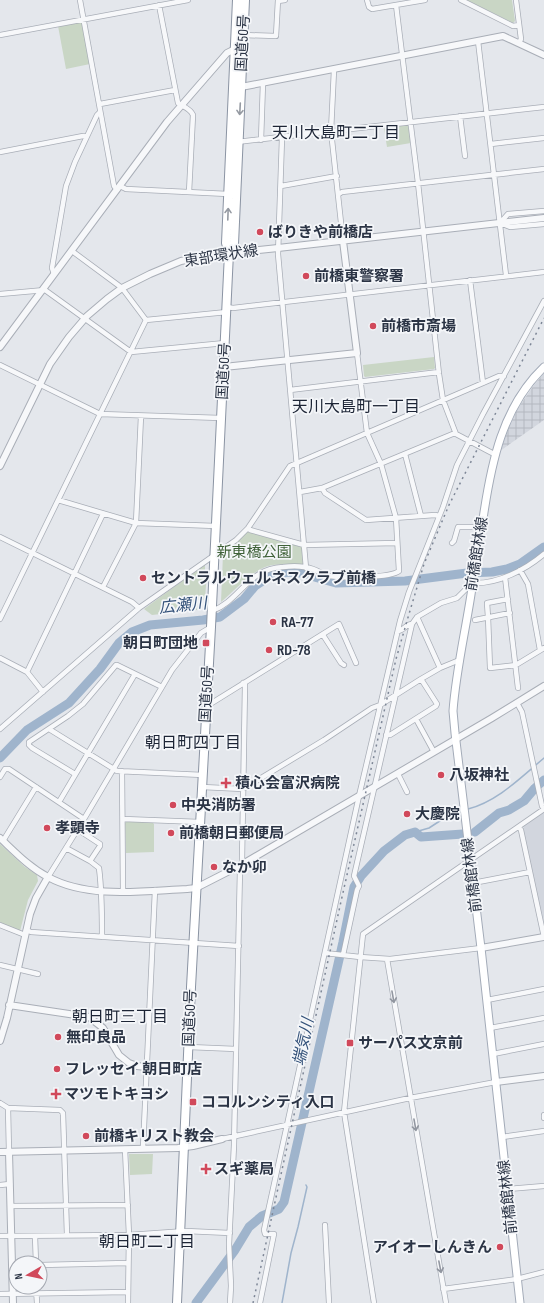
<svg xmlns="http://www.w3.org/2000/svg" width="544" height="1303" font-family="'Sofia Sans Condensed','Noto Sans JP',sans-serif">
<defs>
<pattern id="industrial-grid" width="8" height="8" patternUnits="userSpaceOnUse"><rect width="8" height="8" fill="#d2d6de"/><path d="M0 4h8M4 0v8" fill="none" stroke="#b4b8c0"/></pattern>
</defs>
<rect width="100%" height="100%" fill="#e4e7ec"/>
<!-- built -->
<path fill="#d2d6de" d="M544,812V925L523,830L524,826Z"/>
<!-- industrial -->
<path fill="url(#industrial-grid)" d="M544,373V420L500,451L510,425L518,408L534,385Z"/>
<!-- green -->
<path fill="#c9d6c5" d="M466,0H512L515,21L513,23Z
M82,22L90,64L66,69L58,26Z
M407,124L409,126L411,143L387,147L384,129L385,127Z
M434,357L435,368L434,369L365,377L364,376L363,365Z
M248,531L301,545L303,548L304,564C293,567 282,563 272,565C252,569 236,590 221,602L223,554Z
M205,564V570H207L205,600H198L197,610L152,615L144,609Z
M127,821L152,822L154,824V852L126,853L125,823Z
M0,844L25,867L37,875L38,881L28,900L20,931L0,923Z
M129,1154H153L152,1174L130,1175Z"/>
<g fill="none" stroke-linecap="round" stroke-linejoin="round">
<!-- stream -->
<path stroke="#9fb4cc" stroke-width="1.5" d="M468,809C498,801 520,778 544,758
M415,832L429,828L449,815L462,811
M282,1303L291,1253L298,1227L307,1187L306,1185"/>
<!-- river -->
<path stroke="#9fb4cc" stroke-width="9" d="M0,758L27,730L69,703L100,669L119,643L132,632L150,625L203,620L220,617L244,599L255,586L270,576L288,572L300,573L336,583L405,581L467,573L492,572L507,569L520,564L544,547
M475,832L499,813L509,810L524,801L535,788L544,780
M196,1303L235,1250L249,1227L262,1216L279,1209L284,1202L343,942L354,887L361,876L384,851L405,835L415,832L421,837L463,834"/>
<!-- minor casing -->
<g stroke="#a9aeb7" stroke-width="6">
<path id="minor" d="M80,0L114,186L117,190
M367,0L369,7L372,9L425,0
M461,0L513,26L519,25
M516,0L521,39L519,43
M278,1L285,0
M159,5L178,103C183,107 190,108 193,115L189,192
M396,5L418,183L439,374L443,400L456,434L494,454
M0,35L188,0
M243,35L276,36L278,0
M478,41L506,275
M334,70L331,131L343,241
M100,104L175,90
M460,116L465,156
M282,138L278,254L306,568
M261,140L263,83
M237,142L544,107
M491,144L544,138
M0,152L83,136L86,137
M120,186L126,189L228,194
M281,186L337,176
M339,194L342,192L544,169
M544,211L508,214L500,223L510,227L544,224
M72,251L122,288L146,320L227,312
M54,274L52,268L66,186L75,162L97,115L100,112
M470,280L483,383
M0,294L45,290L131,352L225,343
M227,307L233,308L544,272
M0,365L100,414L221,418
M290,390L439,372
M405,454L421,516
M322,488L325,493L366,520L435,515L439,516
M300,492L322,488L455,433
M58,500L136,523L216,526
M248,528L250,530L304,545L397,543
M0,537L132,602L139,608
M452,543L454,541L458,527H481
M520,570L528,584L540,650
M505,577L518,688
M473,583C498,584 525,570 544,554
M103,587L136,523L141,416
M212,611C240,601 248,568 283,567C292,566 304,566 313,569C319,571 324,575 330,576C342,578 391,578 399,571L396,518L381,464L367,433L357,353
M417,617L440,668
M488,617L490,668L516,665L544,648
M488,617L487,603L508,599
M0,619L146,320
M475,620L510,613
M398,631C403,631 406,624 412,624
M323,635L341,663L344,665
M0,658L27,672L43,692
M27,672L103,514
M517,703L522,712L542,806L544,809
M207,706L339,624L356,663
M416,719L434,752
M0,729L139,608L236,540L248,528L290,466L483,383L499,376H504
M49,729L117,771L203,775
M386,735H390L436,706L437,704L421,679
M122,771L123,891
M75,774L32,748L29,745V742L68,716L83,704L116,665H117L162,687
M398,774L407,792
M0,777L5,769H9L84,819L48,877
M202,787L243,789L324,740L372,708L380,705L421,679L440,668L457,661L460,662
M59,802L135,674
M84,819L172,670L201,633L211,627
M123,819L200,822
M519,827L521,830L544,937
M77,829L100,844V846L90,861
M3,841L36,787
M66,848L90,861L99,868C102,891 102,914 102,937
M473,883L530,872
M0,925L25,935
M26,930L31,932L239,946
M325,953L360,957L390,959L481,948
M343,955L357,890L359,886L354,876L412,624L417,617L441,603L457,598L467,588H472
M387,959L446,1303
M0,965L38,974
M487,1000L544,989
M490,1028L544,1018
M189,1047L236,1049
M493,1054L544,1044
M0,1103L8,1108L9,1152
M8,1108L60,1110L63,1113L67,1235
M544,1115V1118
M502,1137L544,1131
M222,1139L410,1098L496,1082
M143,1148L155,890
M125,1149L129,1235L128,1303
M0,1185L10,1184
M508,1189L544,1186
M11,1206L128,1205
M325,1225L329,1303
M0,1236L129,1235L186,1231L230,1233
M35,1236L36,1263
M40,1265L128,1263
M36,1287L37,1303
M443,1289L517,1279L544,1272
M0,1294L128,1292
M230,1303L231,1286L229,1244L234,1145L240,869L242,861L245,685L243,683
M260,1303L274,1234H265L264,1230L359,796L400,621L409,592L443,507L457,465L483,414L544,301
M374,1303L344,1112L363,934L544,809"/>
</g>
<!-- tertiary casing -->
<g stroke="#a9aeb7" stroke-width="8">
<path id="tertiary" d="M241,87L503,36L544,55
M0,347L167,122L227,53L235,49L239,50
M224,367L357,353L343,241
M0,466L50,364L69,337L87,316L107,299L122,288L150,274L181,261L212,255L278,248L544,218
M0,838C15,852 29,867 48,877C88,899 143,891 187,889L196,888L241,865L492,718L544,686
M481,948L544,937
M9,1005L89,1017L103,1028L119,1055L129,1063L137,1066L146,1067L187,1069
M0,1041L7,1018L30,914L36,898L48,877
M496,1082L544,1076
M0,1152L178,1148L193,1146L222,1139
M9,1152L13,1303"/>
</g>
<!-- primary casing -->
<g stroke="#a3abb8" stroke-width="9">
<path id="primary" d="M520,1303L481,948L455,733L453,711C456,670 466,629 472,588C475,565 479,542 483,519C491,464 502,407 544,367"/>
</g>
<!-- trunk casing -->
<g stroke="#8b94a3" stroke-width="10">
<path id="trunk" d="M229,253L234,244L245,0
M177,1303L191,987L211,627L229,253L226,243L237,0"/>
</g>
<!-- minor -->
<use href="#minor" stroke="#f7f8fa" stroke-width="4.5"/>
<!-- tertiary -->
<use href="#tertiary" stroke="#f7f8fa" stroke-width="6"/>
<!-- primary -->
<use href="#primary" stroke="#fff" stroke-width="7"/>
<!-- trunk -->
<use href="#trunk" stroke="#fff" stroke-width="8"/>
<!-- rail -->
<path stroke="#7d8696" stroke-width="1.5" stroke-dasharray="2 4" stroke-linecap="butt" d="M253,1303L285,1156L342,897L396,659L409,614L424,564L449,505L544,318"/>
</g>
<!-- one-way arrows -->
<defs><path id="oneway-shaft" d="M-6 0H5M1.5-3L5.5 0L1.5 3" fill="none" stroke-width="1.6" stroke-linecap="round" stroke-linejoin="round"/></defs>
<g stroke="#959aa2">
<use href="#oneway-shaft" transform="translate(240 109) rotate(93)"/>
<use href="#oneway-shaft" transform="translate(228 214) rotate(-88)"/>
</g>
<g stroke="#9196a0">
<use href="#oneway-shaft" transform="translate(393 997) rotate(80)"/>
<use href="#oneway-shaft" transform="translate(415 1125) rotate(80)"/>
<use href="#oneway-shaft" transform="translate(440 1267) rotate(79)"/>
</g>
<!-- markers -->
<g fill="#d1495b" stroke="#f4f6f9" stroke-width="1.5">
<circle cx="260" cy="232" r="4"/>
<circle cx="306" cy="276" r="4"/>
<circle cx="373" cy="326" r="4"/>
<circle cx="143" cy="578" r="4"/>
<circle cx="273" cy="622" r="4"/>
<rect x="202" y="639" width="8" height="8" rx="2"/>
<circle cx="269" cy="650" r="4"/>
<circle cx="441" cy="775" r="4"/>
<path d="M224 777h4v4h4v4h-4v4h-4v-4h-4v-4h4z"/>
<circle cx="173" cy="805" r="4"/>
<circle cx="407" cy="814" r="4"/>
<circle cx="47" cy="828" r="4"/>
<circle cx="171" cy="833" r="4"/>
<circle cx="214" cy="867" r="4"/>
<circle cx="58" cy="1037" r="4"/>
<rect x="346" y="1039" width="8" height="8" rx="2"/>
<circle cx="57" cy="1069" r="4"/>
<path d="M54 1088h4v4h4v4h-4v4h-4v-4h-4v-4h4z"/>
<rect x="189" y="1098" width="8" height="8" rx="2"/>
<circle cx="86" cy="1136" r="4"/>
<path d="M204 1163h4v4h4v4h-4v4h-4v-4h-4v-4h4z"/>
<circle cx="500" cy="1247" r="4"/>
</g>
<g text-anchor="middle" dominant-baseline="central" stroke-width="3.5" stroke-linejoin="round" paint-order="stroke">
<!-- street labels -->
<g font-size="15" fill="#2b3445" stroke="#f4f6f9">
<text transform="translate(243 43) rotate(-87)">国道50号</text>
<text transform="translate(221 256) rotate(-9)">東部環状線</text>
<text transform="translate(224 371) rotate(-87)">国道50号</text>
<text transform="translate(477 554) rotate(-81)">前橋館林線</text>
<text transform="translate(207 694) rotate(-87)">国道50号</text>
<text transform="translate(472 875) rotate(-97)">前橋館林線</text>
<text transform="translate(190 1018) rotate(-88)">国道50号</text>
<text transform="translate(508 1197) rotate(-96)">前橋館林線</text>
</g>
<!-- poi labels -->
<g font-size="15" font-weight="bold" fill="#2b3445" stroke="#f4f6f9" text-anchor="start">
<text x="268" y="232">ばりきや前橋店</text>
<text x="314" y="276">前橋東警察署</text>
<text x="381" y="326">前橋市斎場</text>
<text x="151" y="578">セントラルウェルネスクラブ前橋</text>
<text x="281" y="622">RA-77</text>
<text x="198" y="643" text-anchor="end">朝日町団地</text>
<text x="277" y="650">RD-78</text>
<text x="449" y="775">八坂神社</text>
<text x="235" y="783">積心会富沢病院</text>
<text x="181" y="805">中央消防署</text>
<text x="415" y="814">大慶院</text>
<text x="55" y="828">孝顕寺</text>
<text x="179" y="833">前橋朝日郵便局</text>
<text x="222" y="867">なか卯</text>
<text x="66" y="1037">無印良品</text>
<text x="358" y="1043">サーパス文京前</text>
<text x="65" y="1069">フレッセイ 朝日町店</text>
<text x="64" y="1094">マツモトキヨシ</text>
<text x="201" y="1102">ココルンシティ入口</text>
<text x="94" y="1136">前橋キリスト教会</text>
<text x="214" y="1169">スギ薬局</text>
<text x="492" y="1247" text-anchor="end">アイオーしんきん</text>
</g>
<!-- park labels -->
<g font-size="15" fill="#3f6138" stroke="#f4f6f9">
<text x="254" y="552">新東橋公園</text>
</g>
<!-- neighbourhood labels -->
<g font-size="16" fill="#1d2536" stroke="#f4f6f9">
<text x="336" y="133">天川大島町二丁目</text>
<text x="356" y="407">天川大島町一丁目</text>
<text x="193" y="743">朝日町四丁目</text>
<text x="120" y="1017">朝日町三丁目</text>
<text x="147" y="1242">朝日町二丁目</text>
</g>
<!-- water labels -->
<g font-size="16" font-style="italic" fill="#34527a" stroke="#f4f6f9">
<text transform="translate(183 606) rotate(-6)">広瀬川</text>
<text transform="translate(304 1042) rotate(-78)">端気川</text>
</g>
</g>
<!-- north arrow -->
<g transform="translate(28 1275) rotate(261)"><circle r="19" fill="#f4f6f9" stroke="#a4a8b1"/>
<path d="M0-3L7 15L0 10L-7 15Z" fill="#d1495b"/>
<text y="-6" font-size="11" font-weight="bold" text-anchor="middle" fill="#2b3445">N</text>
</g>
</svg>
